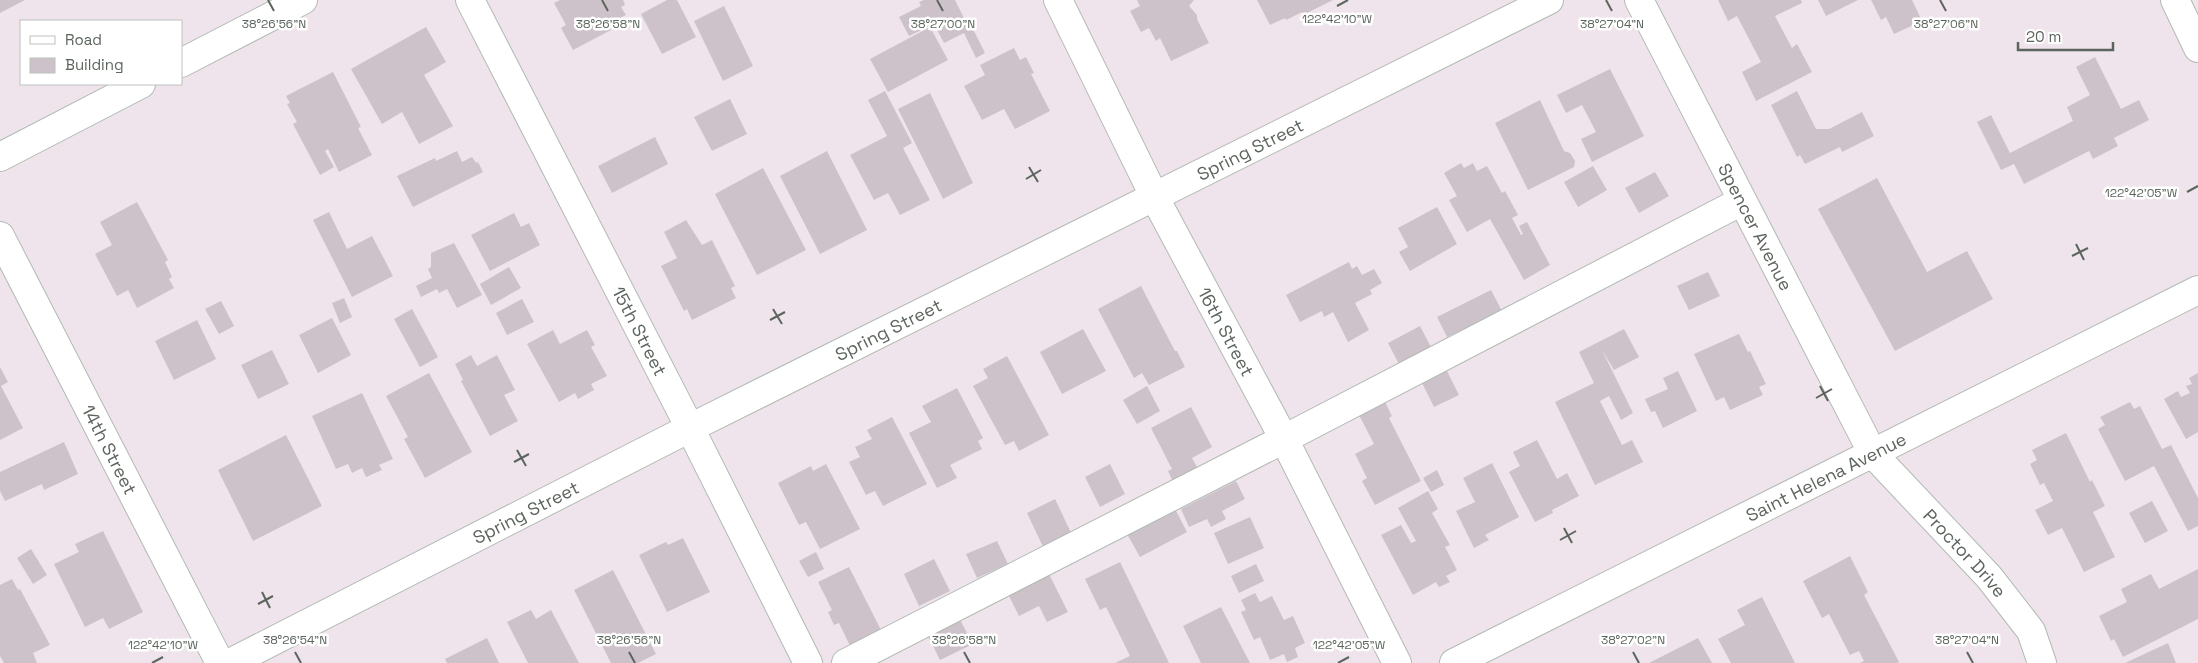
<svg xmlns="http://www.w3.org/2000/svg" width="2198" height="663" font-family="'Space Grotesk',sans-serif">
<rect width="100%" height="100%" fill="#efe4eb"/>
<!-- building -->
<path fill="#cdc2ca" d="M0,0H25L0,13Z
M560,0H623L625,5L621,7L626,15L609,24L611,30L573,50L561,28L566,25L554,3Z
M667,0H677L696,37L662,54L641,14Z
M924,0H955L968,26L971,25L985,53L976,58L964,33L944,43L934,24L909,36L899,17L921,6L919,2Z
M1137,0H1194L1189,6L1197,15V19L1209,43L1171,61L1160,38L1156,41L1149,28L1141,32L1130,11L1140,6Z
M1257,0H1333L1303,15L1302,12L1286,20L1285,18L1270,25Z
M1718,0H1801L1802,3L1775,16L1792,48L1797,44L1812,72L1756,101L1742,72L1761,62L1737,16L1728,21Z
M1818,0H1858L1826,16Z
M1871,0H1912L1922,21L1894,34L1886,17L1881,20Z
M724,6L753,66L723,81L694,21Z
M426,27L446,62L424,75L453,126L419,144L402,112L382,124L351,69Z
M930,27L948,60L888,92L870,59Z
M1014,48L1020,60L1026,57L1034,73L1031,74L1050,111L1015,129L1004,109L982,120L964,86L985,75L980,65Z
M2095,57L2121,109L2139,100L2149,120L2114,138L2118,146L2093,159L2089,151L2024,184L2014,164L2001,170L1977,122L1991,115L2010,153L2073,121L2067,107L2090,95L2076,67Z
M1610,69L1644,136L1592,162L1581,139L1596,132L1582,105L1566,113L1557,95Z
M333,72L361,127L358,128L372,155L339,172L328,149L325,151L334,167L320,175L293,124L297,122L287,104L290,103L286,96Z
M885,91L912,143L903,148L930,200L900,215L888,193L874,200L850,155L887,136L868,100Z
M1797,91L1816,129H1829L1862,112L1874,136L1842,152L1840,147L1805,164L1800,155L1797,157L1771,105Z
M930,93L973,183L943,199L898,109Z
M730,99L747,134L712,151L694,117Z
M1540,100L1564,151L1570,153L1575,161L1574,167L1528,190L1495,123Z
M655,137L668,164L612,193L598,166Z
M457,151L462,162L472,157L476,163L478,162L483,172L413,207L397,176L435,158L436,161Z
M827,151L867,230L820,254L780,176Z
M1461,163L1464,168L1473,163L1477,171L1487,166L1502,193L1505,191L1518,215L1512,218L1521,235L1523,234L1519,226L1527,222L1550,265L1524,280L1490,219L1467,232L1449,200L1457,196L1444,173Z
M1593,166L1607,190L1578,207L1564,182Z
M763,168L806,250L757,275L715,194Z
M1655,172L1669,196L1639,213L1625,188Z
M1877,178L1927,272L1967,251L1993,299L1895,351L1818,209Z
M137,202L168,260L165,262L172,277L169,279L174,288L137,308L128,290L117,296L95,254L112,245L100,222Z
M1437,207L1457,244L1410,271L1399,252L1408,247L1398,228Z
M329,212L347,249L372,236L393,276L352,297L313,220Z
M514,213L521,227L529,223L540,245L490,271L471,235Z
M686,220L702,245L712,240L735,286L731,288L736,298L692,320L687,309L684,311L661,266L677,258L664,232Z
M454,243L482,295L457,308L447,289L439,293L437,289L421,297L416,286L432,278L428,269L431,267V253Z
M1349,262L1352,269L1357,266L1362,275L1374,269L1382,283L1370,290L1372,294L1355,303L1369,330L1348,342L1333,312L1324,317L1322,311L1300,322L1286,295Z
M509,267L521,288L491,305L480,284Z
M1708,272L1720,296L1689,310L1677,286Z
M1141,286L1175,351H1177L1185,367L1149,385L1142,373L1134,378L1098,309Z
M1491,290L1502,311L1447,337L1437,317Z
M344,298L352,317L340,323L332,303Z
M522,299L534,322L507,335L496,313Z
M221,301L234,326L219,334L205,309Z
M412,309L438,357L420,367L394,319Z
M332,318L351,355L318,373L299,335Z
M197,320L216,359L174,380L155,341Z
M1420,326L1434,353L1402,370L1388,343Z
M1083,329L1106,371L1062,394L1040,352Z
M1624,329L1639,357L1614,370L1602,350L1633,413L1621,420L1609,396L1600,401L1622,445L1632,440L1643,462L1595,485L1555,402L1594,383L1579,352Z
M553,330L560,344L587,330L595,345L591,347L607,376L591,384L594,390L578,399L575,393L559,402L527,344Z
M1739,334L1748,352L1750,351L1766,384L1759,387L1763,395L1730,410L1724,397L1716,401L1694,354Z
M272,350L289,384L258,399L241,365Z
M471,355L477,366L497,355L515,390L504,395L518,421L490,436L461,381L463,380L455,364Z
M1007,356L1049,435L1019,451L1014,441L1005,445L973,386L988,378L983,369Z
M0,367L8,382L1,386L23,428L0,440Z
M1445,367L1459,395L1434,407L1422,383L1431,378L1429,375Z
M1678,371L1697,411L1663,428L1655,411L1651,412L1645,399L1668,389L1663,378Z
M429,373L472,452L425,478L404,439L408,437L386,396Z
M2198,373V432L2186,439L2164,399L2178,391L2181,397L2190,393L2186,386L2192,384L2189,378Z
M1147,386L1160,411L1137,424L1123,400Z
M957,388L983,438L978,441L982,449L950,465L957,478L937,488L909,433L931,422L922,406Z
M362,393L393,459L379,465L382,470L366,477L362,468L352,473L348,464L336,469L312,416Z
M1384,400L1392,416L1389,418L1421,481L1375,505L1362,481L1367,478L1355,454L1374,444L1358,413Z
M2130,402L2134,409L2140,406L2162,449L2171,445L2198,498V526L2188,531L2154,466L2125,481L2098,429L2105,425L2100,417Z
M1191,407L1212,447L1192,458L1201,474L1176,488L1168,471L1172,469L1151,428Z
M892,417L927,484L883,506L875,491L866,495L849,462L860,457L855,447L872,439L867,430Z
M2066,433L2090,482L2092,480L2105,506L2093,512L2115,557L2084,572L2062,528L2048,535L2035,510L2053,501L2044,483L2040,485L2030,464L2037,460L2032,450Z
M286,435L322,506L253,541L218,470Z
M1537,440L1557,479L1567,473L1579,496L1552,510L1553,513L1535,522L1509,472L1520,466L1513,452Z
M64,442L78,474L44,490L42,484L5,501L0,491V472Z
M1492,463L1519,517L1485,535L1489,540L1474,548L1456,511L1475,502L1463,478Z
M826,464L860,529L820,549L806,522L799,525L778,483L811,466L813,471Z
M1110,464L1125,494L1100,507L1085,477Z
M1437,470L1444,485L1431,492L1423,478Z
M1236,481L1245,499L1222,511L1226,519L1211,527L1207,519L1189,527L1181,509Z
M1428,491L1438,509L1432,513L1450,545L1445,547L1457,570L1446,576L1450,582L1439,587L1436,582L1413,595L1381,535L1401,525L1411,543L1416,541L1398,508Z
M1055,499L1074,539L1046,553L1027,513Z
M2152,501L2168,531L2145,543L2129,513Z
M1175,509L1187,532L1140,557L1127,534Z
M1250,517L1264,548L1228,564L1214,533Z
M103,531L143,612L109,629L103,618L85,627L54,564L79,552L75,544Z
M683,538L710,592L667,612L639,555L666,542L668,545Z
M997,541L1008,564L977,578L966,554Z
M31,549L47,575L33,584L17,558Z
M816,552L824,569L808,577L799,561Z
M1850,556L1868,592L1864,595L1899,662L1897,663H1860L1864,661L1859,651L1850,655L1829,614L1822,618L1803,581Z
M934,559L950,591L919,606L904,574Z
M1120,562L1169,663H1115L1130,656L1106,607L1100,610L1085,579Z
M1256,564L1264,581L1239,593L1231,576Z
M849,567L883,634L852,650L839,623L834,625L828,612L832,610L818,582Z
M2198,569V619L2123,657L2114,639L2111,641L2099,616L2127,602L2121,589L2151,574L2159,589Z
M613,570L656,654L638,663H611L574,590Z
M1049,574L1068,612L1047,622L1039,606L1019,616L1008,594Z
M12,579L18,590L20,589L50,645L33,653L37,663H4L0,656V585Z
M1255,593L1260,602L1272,596L1284,620L1293,616L1305,643L1295,648L1298,657L1287,662L1284,654L1270,660L1260,637L1254,640L1241,612L1246,610L1241,600Z
M1762,597L1795,663H1731L1718,639L1745,625L1737,610Z
M1221,607L1250,663H1201L1183,626Z
M531,610L536,619L551,610L579,663H528L507,622Z
M959,618L973,644L940,660L927,634Z
M487,638L499,663H447L445,659Z
M1698,638L1712,663H1649Z
M2168,643L2176,663H2125Z"/>
<g fill="none" stroke-linecap="round" stroke-linejoin="round">
<!-- minor casing -->
<g stroke="#b1bab3" stroke-width="30">
<g id="minor">
<path id="s1" d="M470,0L690,428L808,663"/>
<path id="s2" d="M1058,0L1155,198L1284,439L1397,663"/>
<path id="s3" d="M1639,0L1873,454L1989,577L2031,631L2042,663"/>
<path d="M2175,0L2198,48"/>
<path d="M181,63L303,0"/>
<path d="M0,157L141,84"/>
<path id="s4" d="M0,236L220,663"/>
<path id="s5" d="M230,663L690,428L1549,0"/>
<path d="M846,663L1284,439L1742,201"/>
<path id="s6" d="M1454,663L2198,290"/>
</g>
</g>
<!-- minor -->
<use href="#minor" stroke="#fff" stroke-width="28"/>
</g>
<!-- ticks -->
<path fill="none" stroke="#5c655d" stroke-width="2" d="M268,0L274,11M602,0L608,11M937,0L943,11M1606,0L1612,11M1940,0L1946,11M1337,6L1348,0M1029,167L1038,182M1026,179L1041,170M2187,192L2198,186M2076,244L2084,260M2072,256L2088,248M773,309L782,324M770,320L785,312M1820,386L1828,401M1816,398L1832,389M517,450L526,466M514,462L529,454M1564,528L1572,543M1560,540L1576,531M262,592L270,608M258,604L273,596M295,652L301,663M629,652L635,663M964,652L970,663M1633,652L1639,663M1967,652L1973,663M152,663L163,657M1338,663L1349,657"/>
<g text-anchor="middle" dominant-baseline="central" stroke-width="5" stroke-linejoin="round" paint-order="stroke">
<!-- street labels -->
<g font-size="18" fill="#5c655d" stroke="#fff">
<text stroke="none"><textPath href="#s5" startOffset="1142">Spring Street</textPath></text>
<text stroke="none"><textPath href="#s3" startOffset="255">Spencer Avenue</textPath></text>
<text stroke="none"><textPath href="#s5" startOffset="738">Spring Street</textPath></text>
<text stroke="none"><textPath href="#s1" startOffset="372">15th Street</textPath></text>
<text stroke="none"><textPath href="#s2" startOffset="372">16th Street</textPath></text>
<text stroke="none"><textPath href="#s4" startOffset="240">14th Street</textPath></text>
<text stroke="none"><textPath href="#s6" startOffset="416">Saint Helena Avenue</textPath></text>
<text stroke="none"><textPath href="#s5" startOffset="332">Spring Street</textPath></text>
<text stroke="none"><textPath href="#s3" startOffset="646">Proctor Drive</textPath></text>
</g>
</g>
<g font-size="12" text-anchor="middle" fill="#5c655d" stroke="#fff" stroke-width="5" stroke-linejoin="round" paint-order="stroke">
<text x="1337" y="23">122°42'10"W</text>
<text x="274" y="28">38°26'56"N</text>
<text x="608" y="28">38°26'58"N</text>
<text x="943" y="28">38°27'00"N</text>
<text x="1612" y="28">38°27'04"N</text>
<text x="1946" y="28">38°27'06"N</text>
<text x="2141" y="197">122°42'05"W</text>
<text x="295" y="644">38°26'54"N</text>
<text x="629" y="644">38°26'56"N</text>
<text x="964" y="644">38°26'58"N</text>
<text x="1633" y="644">38°27'02"N</text>
<text x="1967" y="644">38°27'04"N</text>
<text x="163" y="649">122°42'10"W</text>
<text x="1349" y="649">122°42'05"W</text>
</g>
<!-- legend -->
<rect x="20" y="20" width="162" height="65" fill="#ffffff" stroke="#bec1be"/>
<rect x="30" y="36" width="25" height="8" fill="#ffffff" stroke="#bec1be"/>
<text x="65" y="45" font-size="15" fill="#5c655d">Road</text>
<rect x="30" y="58" width="25" height="15" fill="#cdc2ca" stroke="#bec1be"/>
<text x="65" y="70" font-size="15" fill="#5c655d">Building</text>
<!-- scale -->
<path d="M2018 42v8h95v-8" fill="none" stroke="#5c655d" stroke-width="2.5"/>
<text x="2026" y="42" font-size="15" fill="#5c655d" stroke="#ffffff" stroke-width="4" paint-order="stroke">20 m</text>
</svg>
